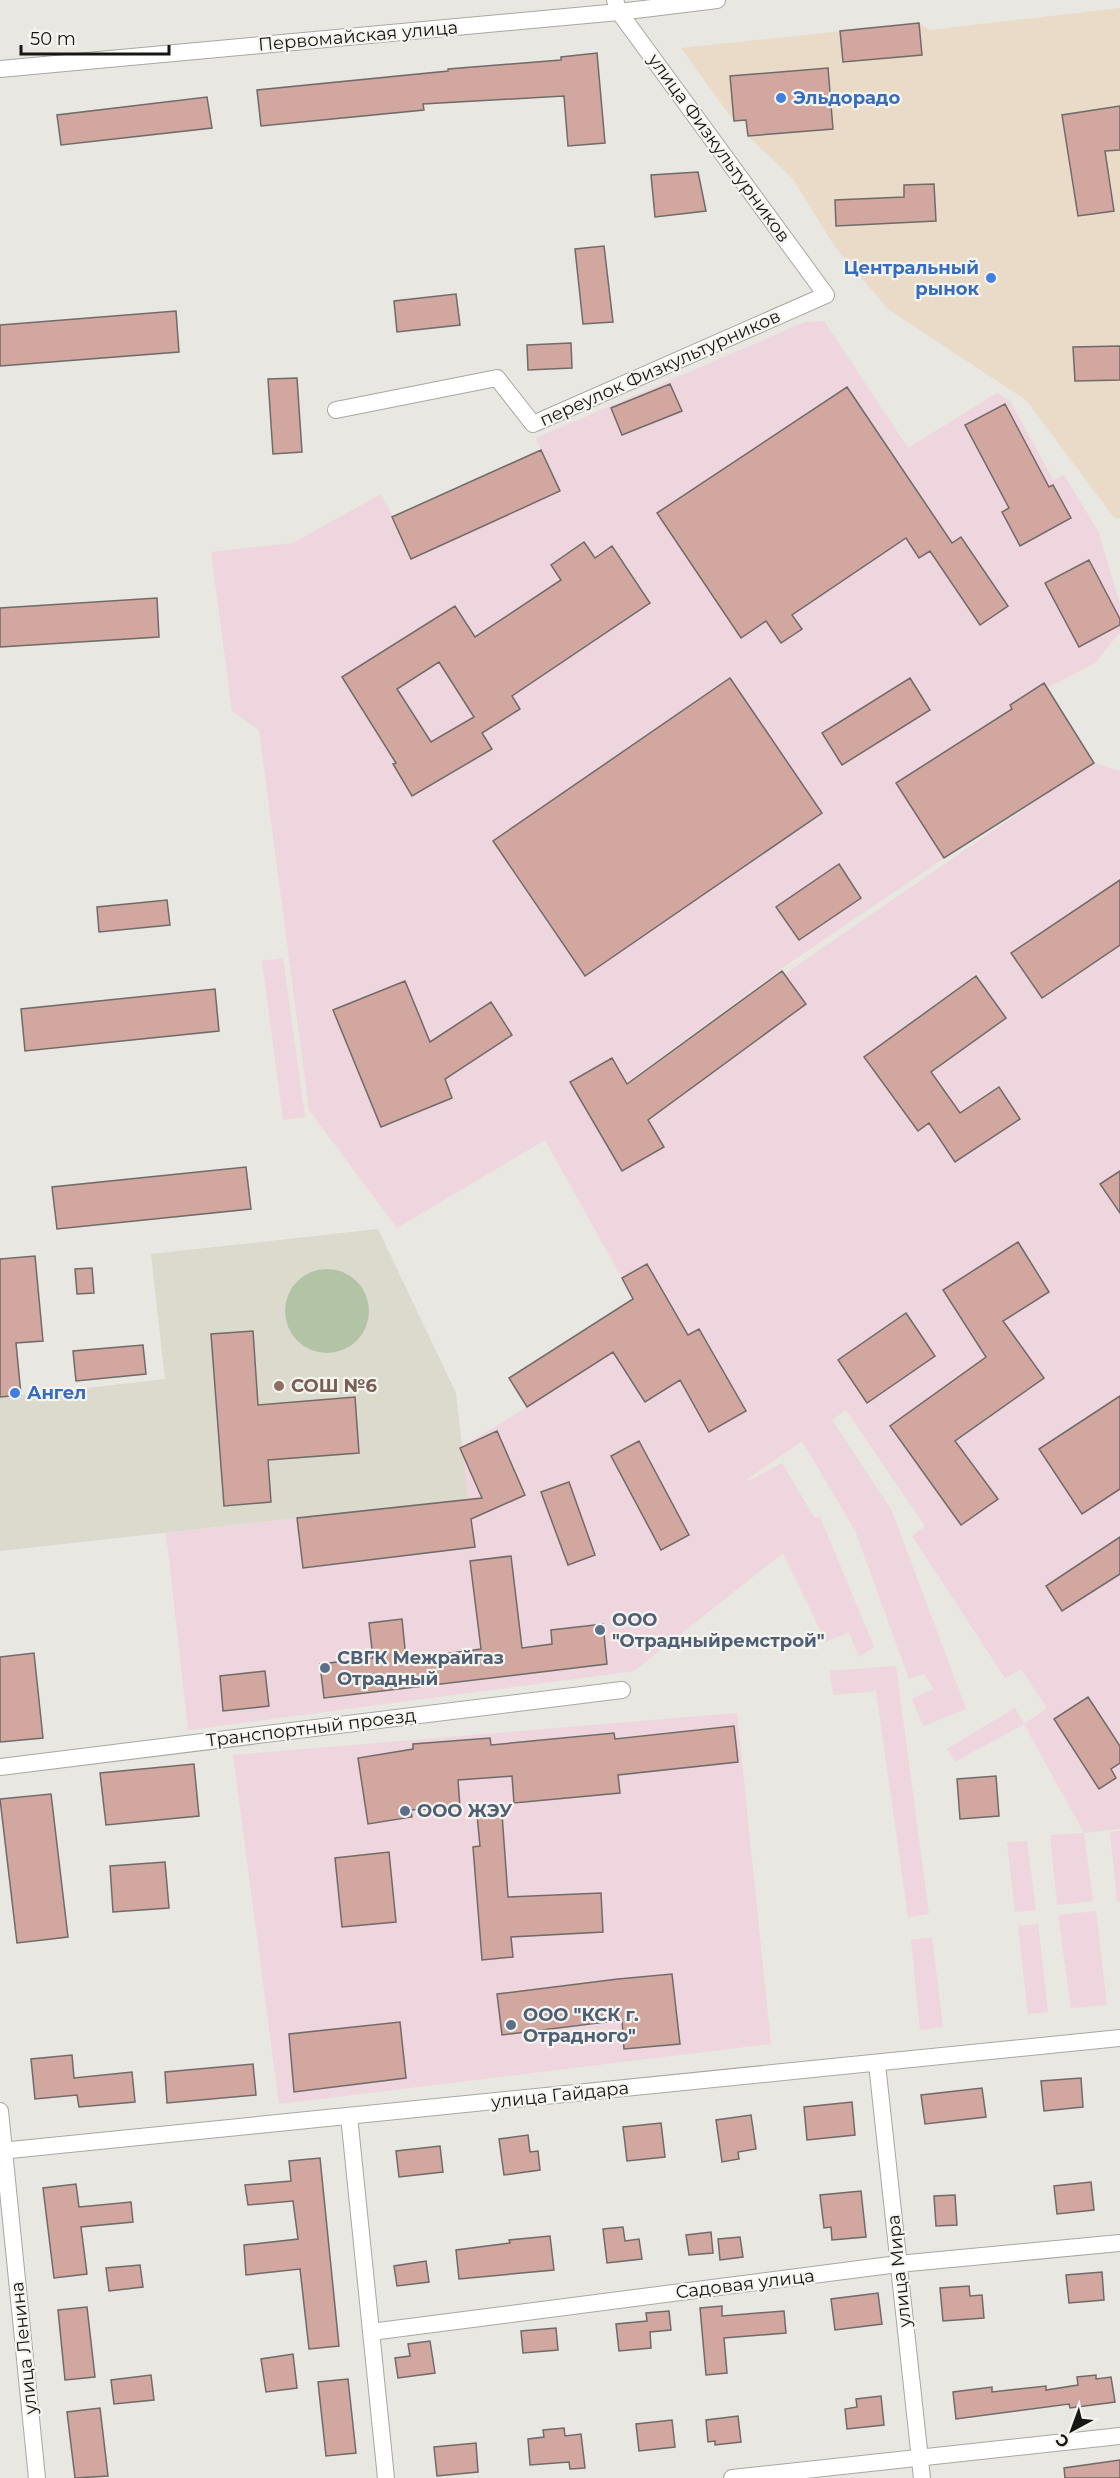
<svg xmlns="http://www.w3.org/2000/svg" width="1120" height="2478" font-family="Montserrat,sans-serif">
<rect width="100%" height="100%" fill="#e8e7e1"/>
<!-- commercial -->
<path fill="#eadac8" d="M1120,8V518L1115,519L1026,400L888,309L835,247L793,179L748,136L746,120L734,121L681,48L919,23L929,30Z"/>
<!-- industrial -->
<path fill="#eed5de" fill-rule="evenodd" d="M824,321L908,448L997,393L1010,401L1053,480L1064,475L1098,531L1120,604V632L1095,663L1047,688L1094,763L1120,771V1829L1084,1833L1093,1901L1057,1905L1050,1835L1084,1833L1024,1724L955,1762L947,1749L1015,1708L1024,1724L1047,1708L1021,1669L1005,1678L912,1536L925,1526L846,1410L832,1420L892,1511L966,1709L923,1726L912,1699L934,1689L924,1674L909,1679L855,1530L802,1441L747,1479L749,1481L782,1463L814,1517H820L874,1647L859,1657L849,1632L826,1642L783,1553L634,1671L188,1730L166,1533L467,1499L460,1448L527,1407L509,1378L633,1298L545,1140L397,1228L309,1110L259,730L232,711L211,552L293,543L381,494L393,517L541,450L536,438L805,322ZM1074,775L615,1091L788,964L944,858Z
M283,958L305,1117L283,1120L262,961Z
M896,1666L929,1914L908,1917L876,1691L833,1695L830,1671Z
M737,1713L771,2044L279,2104L233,1755Z
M1120,1831V1901H1117L1110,1832Z
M1027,1841L1036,1910L1015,1912L1007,1842Z
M1096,1911L1107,2005L1071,2008L1058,1915Z
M1038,1924L1048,2012L1028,2014L1018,1926Z
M932,1937L943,2027L920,2030L911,1940Z"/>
<!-- built -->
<path fill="#dcd9cd" d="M378,1229L456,1393L468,1499L0,1551V1398L165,1379L151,1254Z"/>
<!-- green -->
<path fill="#b2c3a6" d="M285 1311a42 42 0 1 1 84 0a42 42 0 1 1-84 0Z"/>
<!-- building -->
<path fill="#d1a79f" stroke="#706a69" stroke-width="1.5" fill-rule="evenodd" d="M919,23L922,55L843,62L840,31Z
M597,53L605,143L568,146L564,96L423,104L424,110L261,126L257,90L448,71V69L561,60V57Z
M828,68L833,129L748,136L746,120L734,121L730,76Z
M207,97L212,128L61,145L57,115Z
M1120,106V150L1105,151L1114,211L1078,216L1062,115Z
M698,172L706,211L655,217L651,175Z
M934,184L936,221L836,226L835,200L904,197V185Z
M604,246L613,322L583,324L575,249Z
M456,294L460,325L397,332L394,301Z
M176,311L179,352L0,366V325Z
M571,343L572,368L528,370L527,345Z
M1120,346V380L1075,381L1073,347Z
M297,378L302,452L273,454L268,379Z
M670,384L682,411L622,435L611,408Z
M847,387L952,543L961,537L1008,606L980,625L930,551L919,558L906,538L792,615L802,629L781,643L766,621L741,638L657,513Z
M1005,404L1049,487L1053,485L1071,518L1020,546L1002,512L1009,508L965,425Z
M541,450L560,491L411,559L392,517Z
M584,542L595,558L612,546L650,603L512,696L520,709L482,733L492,749L412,796L393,764L396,763L342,677L455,606L475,637L561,580L551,565ZM439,662L474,717L431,742L397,689Z
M1089,560L1120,619V625L1079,647L1045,583Z
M157,598L159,637L0,647V608Z
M730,678L822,813L585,976L493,841Z
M910,678L930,710L842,765L822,733Z
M1044,683L1094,763L944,858L896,783L1012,709L1010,705Z
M839,864L861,898L799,940L776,907Z
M1120,880V945L1042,998L1011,953Z
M167,900L170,925L99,932L97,907Z
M782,971L806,1004L648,1120L664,1147L622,1171L570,1082L612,1058L627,1084Z
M976,976L1006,1018L931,1072L960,1113L999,1087L1020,1119L955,1162L929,1123L918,1131L864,1057Z
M405,981L430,1042L491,1002L512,1035L445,1079L452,1098L381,1127L333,1010Z
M215,989L219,1031L25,1051L21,1009Z
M246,1167L251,1209L57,1229L52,1187Z
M1120,1171V1213L1100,1184Z
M1018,1242L1049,1292L1003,1321L1044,1378L955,1441L998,1499L961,1525L890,1426L986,1357L943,1290Z
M35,1256L43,1341L16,1343L21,1395L0,1397V1259Z
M647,1264L688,1335L699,1329L746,1411L709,1432L680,1380L645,1402L613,1352L527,1407L509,1378L633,1299L622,1278Z
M92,1268L94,1293L77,1294L75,1269Z
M906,1313L935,1356L867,1403L838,1360Z
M253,1331L258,1405L355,1397L359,1453L268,1460L271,1502L224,1506L211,1334Z
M143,1345L146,1374L76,1381L73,1351Z
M1120,1396V1489L1082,1514L1039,1449Z
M497,1431L525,1495L471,1519L475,1547L303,1568L297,1518L482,1498L460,1448Z
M639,1441L689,1535L661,1550L611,1456Z
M569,1482L595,1555L568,1565L541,1492Z
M1120,1537V1574L1062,1611L1046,1586Z
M511,1556L522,1648L552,1644L551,1630L603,1624L607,1664L324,1698L320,1664L373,1658L369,1623L402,1619L406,1659L481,1649L470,1561Z
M34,1653L43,1738L0,1742V1657Z
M265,1671L269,1706L223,1711L220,1676Z
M1088,1697L1120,1746V1763L1111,1769L1116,1778L1099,1789L1054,1719Z
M734,1726L738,1762L618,1775L620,1793L514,1803L512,1776L458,1780L460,1807L411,1810L412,1817L368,1824L358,1758L413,1749V1744L490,1738L491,1745L614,1733L615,1739Z
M194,1764L199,1816L106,1825L100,1773Z
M996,1776L999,1816L960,1819L957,1779Z
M51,1794L68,1937L17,1943L0,1799Z
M502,1814L508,1897L601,1893L603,1932L511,1937L513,1957L482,1960L473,1847L480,1846L477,1815Z
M389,1852L396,1922L342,1927L335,1858Z
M165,1862L169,1908L113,1912L110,1866Z
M672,1974L680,2044L624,2049L622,2020L502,2035L497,1994L618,1979Z
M400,2022L406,2078L294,2092L289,2034Z
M72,2055L74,2078L132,2072L135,2102L79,2107L77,2095L35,2099L31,2059Z
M253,2064L256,2095L167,2103L165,2072Z
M1081,2078L1083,2107L1044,2111L1041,2081Z
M982,2088L986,2117L925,2124L921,2095Z
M852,2102L855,2135L807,2140L804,2107Z
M751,2115L756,2149L738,2152L739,2159L722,2162L716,2120Z
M661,2123L665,2157L627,2161L623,2127Z
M528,2135L530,2152L538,2151L540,2170L504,2175L499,2139Z
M440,2146L443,2172L399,2177L396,2151Z
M320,2158L339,2346L309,2349L300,2269L246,2275L244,2245L298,2239L293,2201L248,2205L245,2185L291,2181L289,2161Z
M1091,2182L1094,2210L1057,2214L1054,2186Z
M76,2184L79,2207L131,2202L133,2222L81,2227L87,2274L54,2278L43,2188Z
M861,2191L866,2237L832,2240L831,2227L824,2228L820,2195Z
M955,2195L957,2225L936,2226L934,2196Z
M623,2227L625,2241L639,2239L642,2259L607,2263L603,2229Z
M711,2232L713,2253L689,2255L686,2235Z
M550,2236L554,2270L459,2279L456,2250L510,2243L509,2240Z
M740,2237L743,2257L720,2260L718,2239Z
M426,2261L429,2282L397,2286L394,2266Z
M140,2265L143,2287L109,2291L106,2268Z
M1102,2272L1104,2300L1069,2303L1066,2275Z
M969,2286L970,2296L982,2295L984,2318L943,2321L940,2288Z
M878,2293L882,2324L835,2330L831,2299Z
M722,2306V2316L784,2311L786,2333L724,2338L727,2373L706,2375L700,2308Z
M87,2307L95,2377L65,2380L58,2310Z
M669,2311L671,2330L650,2332L651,2348L619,2351L616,2324L647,2321L646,2313Z
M556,2328L558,2350L523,2353L521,2331Z
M430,2341L435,2373L398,2378L395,2358L410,2356L408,2344Z
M293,2354L297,2388L266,2392L261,2359Z
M151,2375L154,2400L114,2404L111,2380Z
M1096,2375V2379L1111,2377L1115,2402L1070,2408L1069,2404L956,2419L953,2392L992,2387V2392L1046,2386V2390L1078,2385L1077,2377Z
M348,2379L356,2453L326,2456L318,2382Z
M881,2396L884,2425L847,2429L845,2409L857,2407L856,2399Z
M100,2408L108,2476L75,2478L67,2412Z
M738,2416L741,2442L715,2445V2441L708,2442L706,2420Z
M672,2420L675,2447L639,2451L636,2424Z
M564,2428L565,2436L581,2434L585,2468L570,2469L569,2462L530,2465L528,2439L544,2437L543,2430Z
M476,2443L478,2472L437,2476L434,2447Z
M1120,2460V2478H1065L1064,2468Z"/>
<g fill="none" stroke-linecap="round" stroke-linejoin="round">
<!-- minor casing -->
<g stroke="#a8a7a2" stroke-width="18">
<path id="minor" d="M0,69L619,12L717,0
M336,410L497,378L533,424L826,295L619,12L615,0
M0,1767L622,1690
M877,2064L922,2478
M0,2111L37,2478
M349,2116L386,2478
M0,2151L1120,2038
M371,2332L898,2264L1120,2243
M732,2478L1120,2436"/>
</g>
<!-- minor -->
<use href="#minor" stroke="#fff" stroke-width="16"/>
</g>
<!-- markers -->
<g fill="#3f7fe0" stroke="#f5f4ef" stroke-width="2">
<circle cx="781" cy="98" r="6"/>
<circle cx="991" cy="278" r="6"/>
<circle cx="15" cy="1393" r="6"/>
</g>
<circle fill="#8d6e63" stroke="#f5f4ef" stroke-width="2" cx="279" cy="1386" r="6"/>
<g fill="#5c6f8a" stroke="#f5f4ef" stroke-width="2">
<circle cx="600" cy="1630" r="6"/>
<circle cx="325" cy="1668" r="6"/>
<circle cx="405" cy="1811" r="6"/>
<circle cx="511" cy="2025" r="6"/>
</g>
<g text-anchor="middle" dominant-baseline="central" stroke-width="4.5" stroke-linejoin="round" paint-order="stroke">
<!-- street labels -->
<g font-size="18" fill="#161614" stroke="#f5f4ef">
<text transform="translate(358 36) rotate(-5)">Первомайская улица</text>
<text transform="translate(719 148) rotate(54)">улица Физкультурников</text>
<text transform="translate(660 368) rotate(-24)">переулок Физкультурников</text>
<text transform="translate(311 1728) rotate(-7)">Транспортный проезд</text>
<text transform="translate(560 2095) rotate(-6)">улица Гайдара</text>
<text transform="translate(899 2271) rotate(-96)">улица Мира</text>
<text transform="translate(745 2284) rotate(-7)">Садовая улица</text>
<text transform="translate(24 2348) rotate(-96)">улица Ленина</text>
</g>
<!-- shop labels -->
<g font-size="18" font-weight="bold" fill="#366cbe" stroke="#f5f4ef" text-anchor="start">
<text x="793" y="98">Эльдорадо</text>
<text x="979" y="268" text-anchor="end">Центральный<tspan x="979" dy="21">рынок</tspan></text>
<text x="27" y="1393">Ангел</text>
</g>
<!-- education labels -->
<g font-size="18" font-weight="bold" fill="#785e54" stroke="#f5f4ef" text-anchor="start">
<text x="291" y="1386">СОШ №6</text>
</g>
<!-- service labels -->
<g font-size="18" font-weight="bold" fill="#4e5e75" stroke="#f5f4ef" text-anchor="start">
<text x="612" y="1620">ООО<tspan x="612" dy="21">"Отрадныйремстрой"</tspan></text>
<text x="337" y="1658">СВГК Межрайгаз<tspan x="337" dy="21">Отрадный</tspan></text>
<text x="417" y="1811">ООО ЖЭУ</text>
<text x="523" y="2015">ООО "КСК г.<tspan x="523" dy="21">Отрадного"</tspan></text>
</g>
</g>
<!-- north arrow -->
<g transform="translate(1072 2430) rotate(221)" stroke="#f5f4ef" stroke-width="4.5" paint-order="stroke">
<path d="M0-4.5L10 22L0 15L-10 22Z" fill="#161614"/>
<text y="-9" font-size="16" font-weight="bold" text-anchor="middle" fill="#161614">С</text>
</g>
<!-- scale -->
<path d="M21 45v9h148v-9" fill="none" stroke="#161614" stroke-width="3"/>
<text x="30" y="45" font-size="18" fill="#161614" stroke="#f5f4ef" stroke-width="4.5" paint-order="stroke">50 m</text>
</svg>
